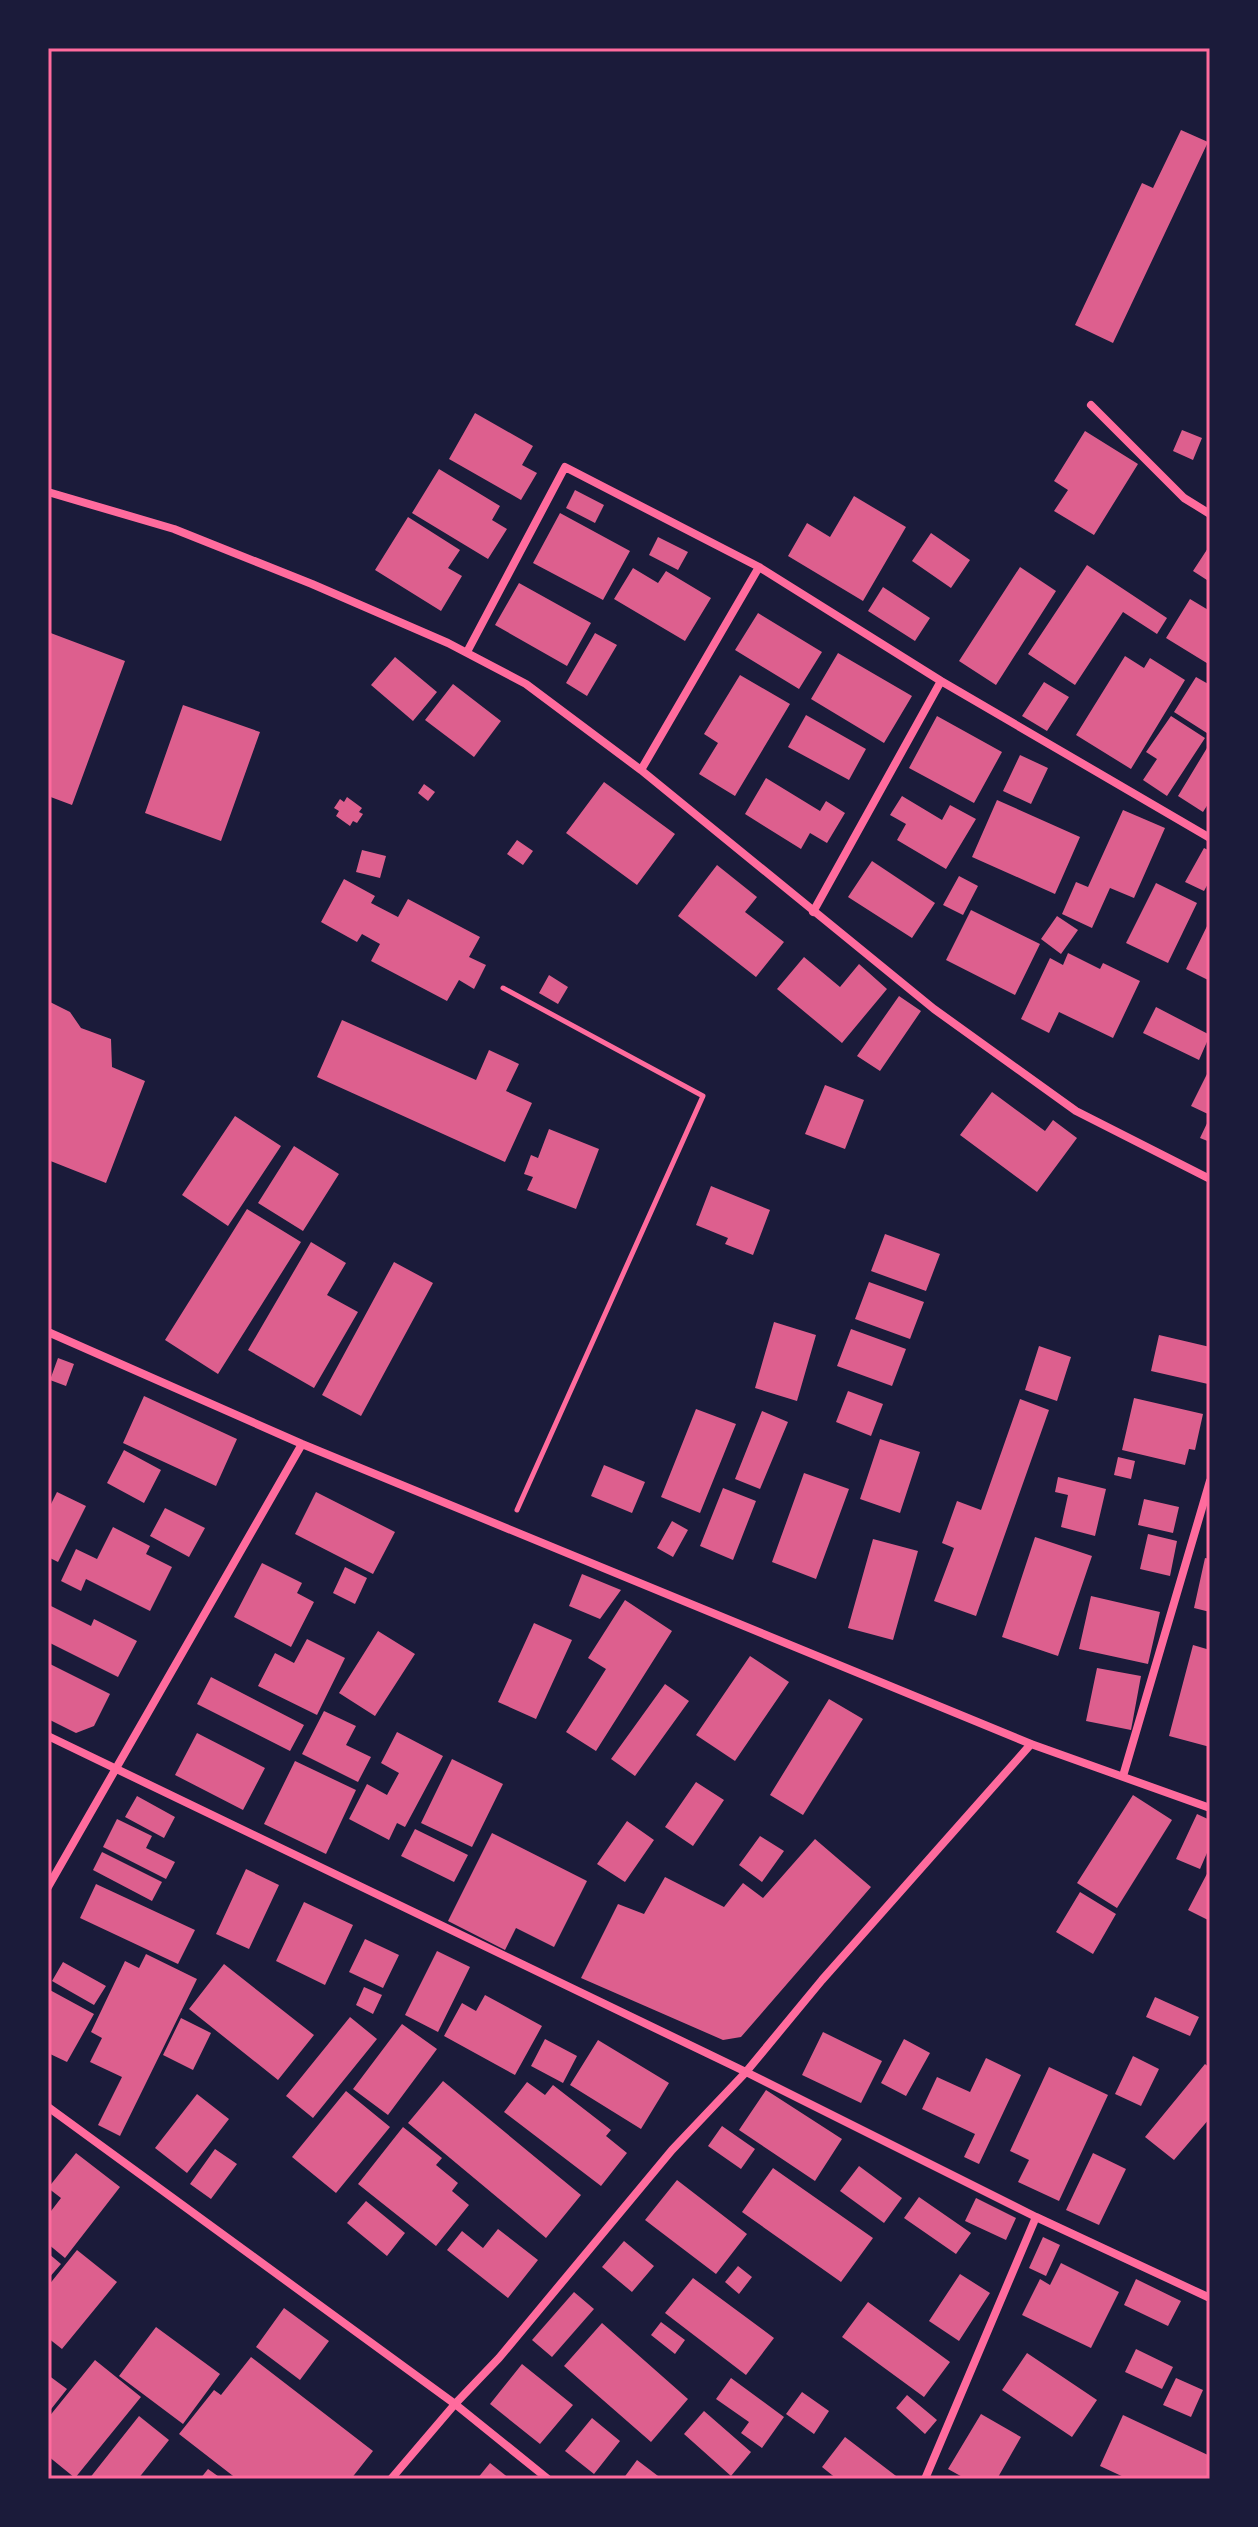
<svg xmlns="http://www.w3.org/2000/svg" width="1258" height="2527" font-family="'PT Sans Narrow',sans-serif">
<rect width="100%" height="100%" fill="#1b1b3a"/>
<!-- building -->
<path fill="#dd5f8e" d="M1181,130L1208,142L1113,343L1075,325L1142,183L1153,188Z
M475,413L533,446L522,465L537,473L521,500L449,459Z
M1182,430L1202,438L1193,460L1173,451Z
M1085,431L1138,464L1094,535L1054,511L1068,490L1054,481Z
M439,469L500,506L492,520L507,529L488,559L412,513Z
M575,490L604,505L595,523L566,508Z
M854,496L906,527L863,601L788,556L807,523L830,537Z
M560,513L630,551L603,600L533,563Z
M408,517L460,550L448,568L462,576L441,611L375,570Z
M931,533L970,560L951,588L912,561Z
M658,537L688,552L678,570L649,555Z
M1210,545V582L1193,571Z
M1087,565L1167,618L1157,634L1123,612L1075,685L1028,654Z
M1020,567L1056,591L996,685L959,661Z
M633,568L658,583L666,571L711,598L685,641L614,599Z
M519,583L591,623L567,666L495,625Z
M883,587L930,618L915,641L868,611Z
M1190,599L1210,611V665L1166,638Z
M758,613L822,652L799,689L735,650Z
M48,632L125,661L72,805L48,796Z
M595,633L617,645L587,696L566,683Z
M838,653L912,696L884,743L811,699Z
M1125,656L1144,668L1150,658L1185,680L1131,769L1076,735Z
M395,657L437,692L413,721L371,685Z
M740,675L790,704L735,796L699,774L718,743L704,734Z
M1196,677L1210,685V735L1174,712Z
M1044,682L1069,697L1047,731L1022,716Z
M453,684L501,721L474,757L425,720Z
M183,705L260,732L221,841L145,813Z
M806,715L866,749L849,780L788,747Z
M937,716L1002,752L974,803L909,768Z
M1171,716L1205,738L1167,796L1143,780L1157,759L1146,752Z
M1210,743V801L1203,812L1178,796Z
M1020,755L1048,768L1031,804L1003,791Z
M766,778L820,811L826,801L845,813L827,843L810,833L801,849L745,814Z
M604,782L675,834L637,885L566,833Z
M424,784L435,792L428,801L418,793Z
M902,796L942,820L950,805L976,819L946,869L897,840L906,824L890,815Z
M347,797L362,808L359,812L363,814L357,823L353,821L350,826L336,816L339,811L334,808L340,799L344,802Z
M997,800L1080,837L1055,894L972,857Z
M1123,810L1165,828L1134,898L1110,888L1092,928L1062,914L1076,882L1088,887Z
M517,840L533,851L523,865L507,854Z
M1204,848L1210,851V880L1204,891L1185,882Z
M362,850L386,856L380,878L356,872Z
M872,861L935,903L912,938L848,897Z
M717,865L757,897L745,912L784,942L756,977L678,916Z
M959,876L978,886L963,915L943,905Z
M344,879L375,896L371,903L398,917L408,899L480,937L469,957L486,965L474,989L459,980L447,1001L371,961L380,944L362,934L357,942L321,922Z
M1156,883L1197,903L1168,963L1126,943Z
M971,910L1040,944L1015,995L946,960Z
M1057,916L1078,930L1061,954L1041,939Z
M1210,920V981L1186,969Z
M1068,953L1100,969L1103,963L1140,981L1113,1038L1059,1012L1049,1033L1021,1019L1050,958L1063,965Z
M804,957L840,987L859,964L887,989L842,1043L777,989Z
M549,975L568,987L558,1004L539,993Z
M899,996L921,1011L880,1071L857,1056Z
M48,1001L70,1012L81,1028L111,1039L112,1067L145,1081L106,1183L48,1160Z
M1156,1007L1210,1035L1199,1060L1143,1033Z
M342,1020L476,1080L489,1050L519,1064L506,1091L532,1103L505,1162L317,1077Z
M1210,1068V1115L1191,1106Z
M825,1085L864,1100L845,1149L805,1134Z
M992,1092L1045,1131L1053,1120L1077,1138L1037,1192L960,1135Z
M235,1116L281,1146L228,1226L182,1195Z
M1210,1117V1142L1200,1138Z
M549,1129L599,1149L576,1209L527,1190L533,1177L524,1174L531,1155L538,1158Z
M294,1146L339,1174L303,1231L258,1203Z
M711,1186L770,1210L753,1255L725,1244L728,1238L696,1225Z
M247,1209L301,1242L218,1374L165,1340Z
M885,1234L940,1254L926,1291L871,1271Z
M311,1242L346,1263L327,1295L358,1312L314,1388L248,1350Z
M394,1262L433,1283L361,1416L322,1395Z
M869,1282L924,1302L910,1339L855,1319Z
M774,1322L816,1335L797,1401L755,1388Z
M851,1329L906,1349L892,1386L837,1366Z
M1159,1335L1210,1347L1208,1384L1151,1371Z
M1039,1346L1071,1357L1057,1401L1025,1390Z
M58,1358L74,1364L66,1386L50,1380Z
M848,1391L883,1404L871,1436L836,1422Z
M144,1396L237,1439L216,1486L123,1443Z
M1134,1398L1203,1414L1195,1450L1189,1449L1185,1465L1122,1450Z
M1020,1399L1049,1410L976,1616L934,1601L954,1548L942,1543L957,1501L981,1510Z
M696,1409L736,1424L700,1513L661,1497Z
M762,1411L788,1422L760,1489L735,1479Z
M880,1439L920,1452L900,1513L860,1499Z
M124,1450L161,1470L144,1503L107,1483Z
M1118,1457L1135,1461L1131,1479L1114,1475Z
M604,1465L645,1482L632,1513L591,1496Z
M804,1473L849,1489L816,1579L772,1562Z
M1058,1477L1106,1489L1095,1536L1061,1527L1068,1495L1055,1492Z
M723,1488L756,1501L733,1560L700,1546Z
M57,1492L86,1506L58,1562L48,1557V1510Z
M316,1492L395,1532L373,1574L295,1534Z
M1144,1499L1179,1507L1173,1533L1138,1525Z
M165,1508L205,1528L189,1557L150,1536Z
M672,1521L688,1530L673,1557L657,1548Z
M113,1527L150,1546L146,1554L172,1567L150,1611L86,1579L81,1591L61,1581L76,1549L97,1559Z
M1148,1534L1177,1541L1170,1576L1140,1569Z
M1035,1537L1092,1556L1058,1656L1002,1637Z
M873,1539L918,1551L893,1640L848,1628Z
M1205,1558L1210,1559V1612L1194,1608Z
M262,1563L302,1583L297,1593L314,1602L291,1647L234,1617Z
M345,1567L367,1578L355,1604L333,1593Z
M582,1574L621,1590L600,1619L569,1606Z
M1091,1596L1160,1612L1148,1664L1079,1649Z
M625,1600L672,1631L596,1751L566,1732L606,1669L588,1658Z
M51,1606L91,1626L94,1619L137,1641L118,1677L48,1642V1612Z
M534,1623L572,1640L536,1719L498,1702Z
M378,1631L415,1654L375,1716L339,1693Z
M307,1639L345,1658L317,1715L258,1686L275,1653L294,1663Z
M1193,1645L1210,1650V1747L1169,1736Z
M750,1656L789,1682L735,1761L696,1735Z
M48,1663L110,1694L94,1726L76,1733L48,1719Z
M1097,1668L1141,1676L1131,1730L1086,1721Z
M211,1677L304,1725L290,1751L197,1704Z
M665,1684L689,1701L635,1776L611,1759Z
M829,1699L863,1719L803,1815L770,1795Z
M324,1711L356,1726L346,1745L371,1757L358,1782L302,1754Z
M397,1732L443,1756L405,1827L397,1823L389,1840L349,1819L367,1784L387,1795L399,1773L381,1763Z
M197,1733L265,1768L243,1810L175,1775Z
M452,1759L503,1784L472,1847L421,1823Z
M295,1761L356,1790L326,1854L264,1824Z
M696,1782L724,1800L693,1846L665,1827Z
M1133,1795L1172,1820L1117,1908L1077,1883Z
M137,1796L175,1817L164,1838L125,1817Z
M1197,1814L1210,1820V1846L1200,1869L1176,1859Z
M117,1819L152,1836L146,1848L175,1862L166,1879L103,1847Z
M627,1821L654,1840L625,1882L597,1864Z
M415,1829L468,1855L454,1882L401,1856Z
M492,1833L587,1881L554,1947L516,1928L505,1950L448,1921Z
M760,1836L784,1851L762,1882L739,1865Z
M815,1839L871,1887L741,2037L723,2040L581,1978L618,1904L644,1914L665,1877L724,1907L743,1883L763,1898Z
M102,1852L162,1882L152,1901L93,1870Z
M1210,1868V1921L1188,1910Z
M246,1869L279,1885L249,1949L216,1934Z
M96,1884L195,1930L178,1964L80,1918Z
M1080,1892L1116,1914L1093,1954L1056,1932Z
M304,1902L353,1925L325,1985L276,1961Z
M365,1939L399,1955L383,1988L349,1972Z
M437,1951L470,1967L438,2032L405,2015Z
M146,1954L197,1979L120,2136L98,2125L122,2077L90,2062L102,2038L91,2032L125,1961L139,1968Z
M63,1962L106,1986L94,2005L52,1981Z
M224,1964L314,2035L278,2080L189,2009Z
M364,1987L382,1995L373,2014L356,2005Z
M48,1989L94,2014L67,2062L48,2053Z
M485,1995L542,2026L515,2075L444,2036L462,2003L476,2011Z
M1155,1997L1199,2017L1190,2036L1146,2017Z
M350,2017L377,2039L313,2118L286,2096Z
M181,2018L211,2033L193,2070L163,2055Z
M402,2024L437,2049L388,2115L353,2089Z
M823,2032L882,2061L861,2103L802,2075Z
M545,2039L577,2056L563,2083L531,2066Z
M904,2039L930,2053L906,2096L881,2083Z
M598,2040L669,2083L641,2129L570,2085Z
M1133,2056L1159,2069L1141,2106L1115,2094Z
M986,2058L1021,2075L979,2164L964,2157L975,2134L922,2109L937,2077L970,2092Z
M1205,2064L1210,2068V2118L1174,2160L1145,2137Z
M1049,2067L1108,2095L1059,2201L1018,2182L1029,2160L1010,2151Z
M443,2081L581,2195L546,2238L408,2123Z
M527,2082L545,2095L553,2085L611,2130L606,2136L627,2153L601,2186L504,2112Z
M766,2090L842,2139L815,2181L739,2130Z
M346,2091L390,2127L336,2193L292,2157Z
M197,2094L229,2119L187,2173L155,2148Z
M722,2126L755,2149L741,2169L708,2146Z
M403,2127L442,2158L436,2165L458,2183L452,2191L469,2205L436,2246L358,2184Z
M215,2149L237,2164L211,2199L190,2184Z
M76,2153L120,2187L65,2258L48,2244V2215L61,2198L48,2188Z
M1093,2153L1126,2169L1099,2225L1066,2210Z
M859,2166L902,2198L884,2223L840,2191Z
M773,2168L873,2238L841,2282L742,2212Z
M677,2180L747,2234L716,2274L645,2220Z
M919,2197L971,2233L956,2254L904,2218Z
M976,2198L1016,2218L1006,2240L965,2221Z
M366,2201L405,2233L387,2256L347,2223Z
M498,2229L538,2260L508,2298L447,2250L462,2231L483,2248Z
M1043,2237L1060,2245L1046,2276L1029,2268Z
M624,2241L654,2266L632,2292L602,2267Z
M77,2250L117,2282L62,2349L48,2338V2286Z
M48,2253L61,2264L48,2279Z
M1061,2263L1119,2292L1091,2348L1022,2315L1040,2279L1050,2285Z
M738,2266L752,2277L739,2294L725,2282Z
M960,2274L990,2293L959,2341L929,2321Z
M693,2278L774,2338L746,2375L665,2313Z
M1136,2279L1181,2301L1168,2326L1124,2305Z
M574,2292L594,2309L552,2357L532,2340Z
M868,2302L950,2362L924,2397L842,2337Z
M284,2308L329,2341L300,2380L256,2347Z
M661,2322L685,2340L675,2354L651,2335Z
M602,2323L688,2399L651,2442L564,2366Z
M156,2327L220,2374L183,2424L119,2376Z
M1136,2349L1173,2367L1162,2389L1125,2372Z
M1027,2353L1097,2400L1072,2437L1002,2390Z
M251,2357L373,2451L351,2479H237L179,2434L214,2390L221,2395Z
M95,2360L141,2397L75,2478L48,2456V2418Z
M522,2364L573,2405L540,2444L490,2404Z
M48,2375L67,2389L48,2413Z
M731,2378L784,2417L762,2448L741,2433L749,2422L716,2399Z
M1176,2378L1203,2390L1191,2417L1163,2405Z
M802,2392L829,2411L814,2434L786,2414Z
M907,2395L937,2420L925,2434L896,2408Z
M704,2411L751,2452L731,2476L684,2434Z
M981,2414L1021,2437L997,2479H966L948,2469Z
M1123,2415L1210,2456V2479H1128L1100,2466Z
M139,2416L169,2440L138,2479H89Z
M592,2418L620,2441L594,2474L565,2451Z
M845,2437L900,2479H837L822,2467Z
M637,2460L662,2479H623Z
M490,2463L510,2479H477Z
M208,2469L222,2479H200Z"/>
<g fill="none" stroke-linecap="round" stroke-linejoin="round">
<!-- path -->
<path stroke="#ff6b9d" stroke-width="5" d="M503,988L703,1096L517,1510"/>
<!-- minor -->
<path stroke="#ff6b9d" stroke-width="8" d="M1091,405L1184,498L1210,514
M48,492L174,529L312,584L448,643L526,684L641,770L934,1009L1076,1111L1210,1179
M467,652L565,467L759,567
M641,770L759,567L941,681L1210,838
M813,912L941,681
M48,1332L302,1444L1031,1744L1210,1808
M48,1736L746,2072L1036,2217L1210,2298
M1123,1776L1210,1481
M48,1887L302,1444
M48,2107L455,2404L548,2479
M391,2479L455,2404L499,2358L672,2150L746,2072L822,1980L1031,1744
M925,2479L1036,2217"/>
</g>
<!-- border -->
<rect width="1258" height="2527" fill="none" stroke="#1b1b3a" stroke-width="100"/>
<rect x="50" y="50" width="1158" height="2427" fill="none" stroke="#ff6b9d" stroke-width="3"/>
</svg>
